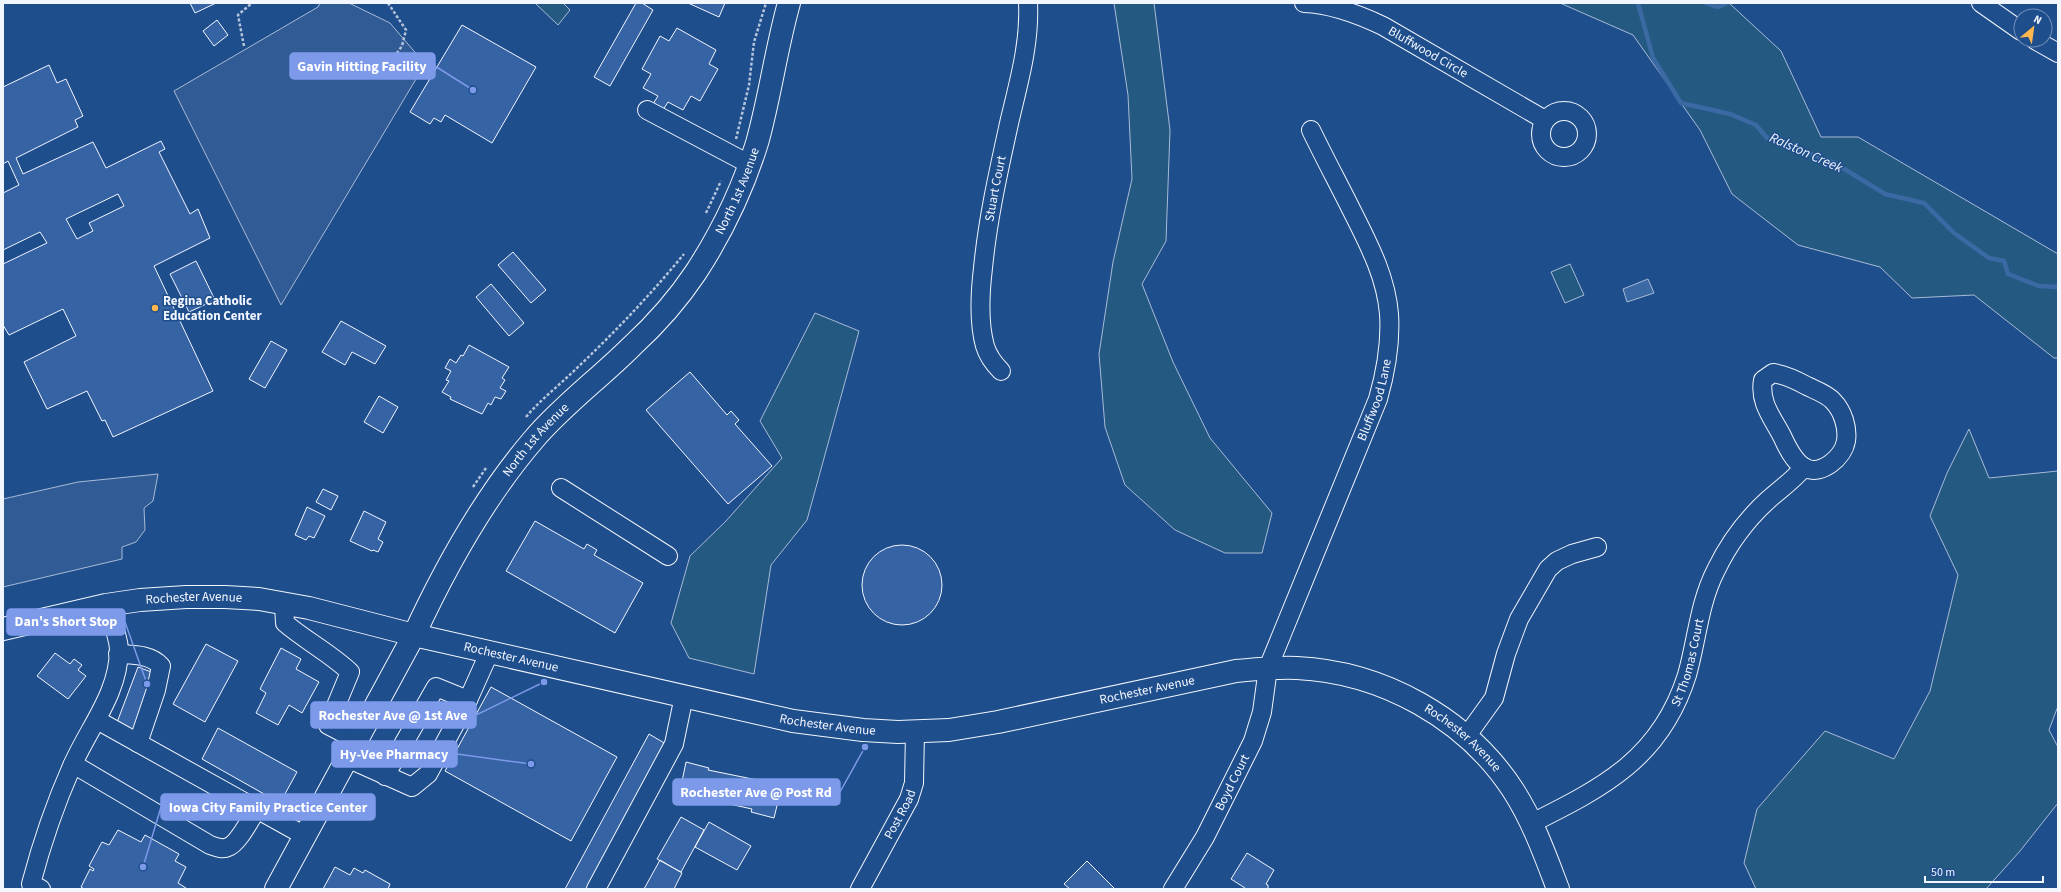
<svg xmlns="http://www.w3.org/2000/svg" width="2061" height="892" font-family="'Source Sans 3',sans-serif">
<rect width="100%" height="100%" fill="#1f4e8c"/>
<!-- green -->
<path fill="#245a82" stroke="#a8bbd7" d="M535,3H563L570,10L558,25Z
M1114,3H1154L1170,130L1166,241L1142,284L1173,362L1210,438L1272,513L1262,553H1225L1175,530L1125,485L1105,427L1099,354L1113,262L1132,179L1128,95Z
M1560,3H1729L1781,51L1821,137H1858L2058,254V358H2054L1974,295L1912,298L1880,267L1798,245L1732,194L1700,130L1633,35Z
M1570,264L1584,295L1565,303L1551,272Z
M815,313L859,331L807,520L771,565L754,674L689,658L671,623L690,556L726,521L782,458L760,421Z
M1969,429L1989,478L2058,471V706L2049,730L2058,747V803L2020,851L1986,889H1756L1744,863L1757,809L1825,731L1894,759L1930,691L1958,575L1930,516L1947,473Z"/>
<!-- parking -->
<path fill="#305b95" stroke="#a8bbd7" d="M320,3H349L390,23L425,64L281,305L174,91L318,7Z
M158,474L153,501L144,508L145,530L136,542L122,547V559L3,587V499L78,482Z"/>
<!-- water -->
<path fill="#3b69a3" stroke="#a8bbd7" d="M1648,279L1654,293L1627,302L1623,289Z"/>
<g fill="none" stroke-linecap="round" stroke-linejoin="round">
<!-- stream -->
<path stroke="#3b69a3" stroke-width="4.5" d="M1638,3L1653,58L1681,103L1730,114L1756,125L1767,138L1833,162L1885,194L1924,203L1954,233L1989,258L2004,261L2008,274L2039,286L2058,287
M1706,3L1718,7L1727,3"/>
</g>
<!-- building -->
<path fill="#3563a3" stroke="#f2f6ff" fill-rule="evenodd" d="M190,3H216L195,13Z
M636,3H642L653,10L610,86L594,77Z
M688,3H725L719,17Z
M217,20L228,35L214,46L203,31Z
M462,25L536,67L492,143L445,115L441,122L434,118L430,124L410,112Z
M677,28L716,50L709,64L718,69L700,101L691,96L683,110L668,102L663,110L653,104L658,96L643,88L651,74L642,69L660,36L669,41Z
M49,65L57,83L66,79L83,116L75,120L78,127L16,158L23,174L93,142L106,168L161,141L165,149L159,152L190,214L198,209L210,238L154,266L213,391L113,437L105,420L102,421L87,391L47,409L24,362L76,336L63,309L9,335L3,325V264L47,243L40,232L3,250V193L19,185L8,161L3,164V87ZM118,194L124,206L89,223L93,231L77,239L66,219Z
M513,252L546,290L531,303L498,265Z
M196,261L215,300L189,312L170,274Z
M491,284L524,323L509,336L476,297Z
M341,321L386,346L375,364L352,352L345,365L322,352Z
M271,341L287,350L265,388L249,379Z
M469,345L509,367L502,378L505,380L500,388L506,391L501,399L495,397L491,405L488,403L482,414L450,399L451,397L442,392L449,381L446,380L451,371L445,368L450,359L456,363L461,355L463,356Z
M690,372L727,415L731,411L739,420L735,424L772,466L728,504L646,410Z
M379,396L398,407L383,433L364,422Z
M323,489L338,496L331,510L316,502Z
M307,507L325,516L314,538L309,536L306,540L295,535Z
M364,511L386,522L378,539L383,542L378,552L373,550L372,551L350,541Z
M535,521L584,549L587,544L597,550L594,555L643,583L615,633L506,571Z
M862 585a40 40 0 1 1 80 0a40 40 0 1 1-80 0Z
M206,644L238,661L205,722L173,704Z
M281,648L301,659L296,669L319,682L302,713L289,705L278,725L256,713L266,693L260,689Z
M55,653L70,664L74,659L82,665L78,670L86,676L68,699L37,676Z
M138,667L154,673L133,731L116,725Z
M491,687L617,757L571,841L445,771Z
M218,728L297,772L280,803L202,759Z
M649,734L666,744L587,889H565Z
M686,762L709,768L708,770L782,785L774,818L751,812L752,809L702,798L701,801L679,796Z
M681,817L704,830L681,872L657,859Z
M709,822L751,846L737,870L695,847Z
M118,830L141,842L145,835L179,854L175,861L186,867L178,883L186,888L185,889H84L81,887L90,869L93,871L94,869L89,866L102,842L109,845Z
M1247,853L1274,870L1266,884L1268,885V889H1245V888L1231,879Z
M660,860L682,873L674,889H644Z
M1087,861L1115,889H1070L1064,884Z
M335,867L350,875L354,868L363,873L365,870L390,884L388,889H323Z"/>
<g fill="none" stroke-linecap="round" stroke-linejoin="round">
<!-- minor casing -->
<g stroke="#f2f6ff" stroke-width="20">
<g id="minor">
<path id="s1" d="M1304,3C1332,4 1358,14 1383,26L1545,120"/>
<path d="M1981,3L2021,31"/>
<path d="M2035,40L2058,53"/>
<path d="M647,110L749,164"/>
<circle cx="1564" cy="134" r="23"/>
<path id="s2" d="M1001,371C994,364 988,356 985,346C978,321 980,293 983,268C988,217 999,169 1010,119C1019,81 1030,43 1028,3"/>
<path d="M1773,373C1786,375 1796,380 1807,386C1815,390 1827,394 1833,401C1843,411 1848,428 1846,441C1843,457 1822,476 1805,468C1794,462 1787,447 1782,436C1772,417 1759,402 1763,380Z"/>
<path d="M561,488L668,556"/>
<path d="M284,604L285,623C306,641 330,653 350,672L328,725L357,740"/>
<path d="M118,654C133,655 150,654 161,666L156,690L138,743"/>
<path d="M97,720L305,836"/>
<path d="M1466,737L1494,698L1506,654L1519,619L1548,569L1557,561L1572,554L1597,547"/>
<path d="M347,758L412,787L428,774L468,700L490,651"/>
<path d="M73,764L210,845C216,847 222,850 228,847C238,844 251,818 257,809"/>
<path d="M385,776L436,687L468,700"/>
<path id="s3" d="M1532,823C1604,787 1661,758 1687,675C1697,640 1699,603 1716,570C1729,543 1746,520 1768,500C1780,489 1794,480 1804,467"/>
<path d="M41,889L31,884C41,846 56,802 72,766C89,727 119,693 119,649C118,634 111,619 106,605"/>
<path d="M596,889L674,744L684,696"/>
<path id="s4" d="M860,889L909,799L914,783L915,732"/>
<path id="s5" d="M1173,889L1205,837L1253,741L1262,712L1268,668L1378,399C1386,371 1391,343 1389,314C1386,276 1368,243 1351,209C1338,183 1324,157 1311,130"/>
</g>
</g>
<!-- major casing -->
<g stroke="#f2f6ff" stroke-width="24">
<g id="major">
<path id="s6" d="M3,629L106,605L140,600L186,597H225L259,599L309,608L414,635L793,721L863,730L898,732L949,730L998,722L1236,671C1256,669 1276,667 1297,668C1382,672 1466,718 1513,790C1533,821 1545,855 1558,889"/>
<path id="s7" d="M276,889L414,635C445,568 485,496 534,439C563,405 600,378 632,346C656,324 678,299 696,272C722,232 743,188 757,143C770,97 776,49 789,3"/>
</g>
</g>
<!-- path -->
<path stroke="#b3c4dc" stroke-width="2.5" stroke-dasharray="3 2" stroke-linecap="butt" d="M388,3L406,30L402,46L389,64
M244,46L238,15L252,3
M736,139L749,85L754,42L766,3
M706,213L721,181
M526,417C542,398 561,384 579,366C616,331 651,294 684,254
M473,487L486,468"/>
<!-- minor -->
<use href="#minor" stroke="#1f4e8c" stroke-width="18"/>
<!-- major -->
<use href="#major" stroke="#1f4e8c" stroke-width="22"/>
</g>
<!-- markers -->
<circle fill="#ffb74d" stroke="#1f4e8c" stroke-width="1.5" cx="155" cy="308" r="4"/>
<g text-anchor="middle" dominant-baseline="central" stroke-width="3" stroke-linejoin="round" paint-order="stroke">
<!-- street labels -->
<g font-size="13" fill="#f2f6ff" stroke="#1f4e8c">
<text stroke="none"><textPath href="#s1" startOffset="135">Bluffwood Circle</textPath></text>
<text stroke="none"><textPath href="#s2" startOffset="189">Stuart Court</textPath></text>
<text stroke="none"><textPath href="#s7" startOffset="844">North 1st Avenue</textPath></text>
<text stroke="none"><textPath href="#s5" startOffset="532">Bluffwood Lane</textPath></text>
<text stroke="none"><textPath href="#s7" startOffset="520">North 1st Avenue</textPath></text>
<text stroke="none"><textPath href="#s6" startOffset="194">Rochester Avenue</textPath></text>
<text stroke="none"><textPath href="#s6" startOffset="518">Rochester Avenue</textPath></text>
<text stroke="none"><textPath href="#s3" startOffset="234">St Thomas Court</textPath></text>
<text stroke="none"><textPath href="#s6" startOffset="1166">Rochester Avenue</textPath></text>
<text stroke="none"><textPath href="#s6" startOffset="842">Rochester Avenue</textPath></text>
<text stroke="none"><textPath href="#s6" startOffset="1502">Rochester Avenue</textPath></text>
<text stroke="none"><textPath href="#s5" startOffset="122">Boyd Court</textPath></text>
<text stroke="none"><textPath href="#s4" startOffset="85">Post Road</textPath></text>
</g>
<!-- poi labels -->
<g font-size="13" font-weight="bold" fill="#f2f6ff" stroke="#1f4e8c" text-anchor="start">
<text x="163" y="301">Regina Catholic<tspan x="163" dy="15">Education Center</tspan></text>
</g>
<!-- water labels -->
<g font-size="14" font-style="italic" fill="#f2f6ff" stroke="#1f4e8c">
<text transform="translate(1806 153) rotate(24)">Ralston Creek</text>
</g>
</g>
<!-- callouts -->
<path fill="none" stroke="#7d9aea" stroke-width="1.5" d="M473 90L435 66M147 684L125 622M544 682L476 715M531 764L457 754M865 747L840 792M143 867L161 807"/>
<g fill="#7d9aea" stroke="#1f4e8c" stroke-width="1.5">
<circle cx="473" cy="90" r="4"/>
<circle cx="147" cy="684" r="4"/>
<circle cx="544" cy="682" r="4"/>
<circle cx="531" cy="764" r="4"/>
<circle cx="865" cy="747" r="4"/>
<circle cx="143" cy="867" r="4"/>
</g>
<g fill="#7d9aea" stroke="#7d9aea" stroke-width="1.5">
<rect x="290" y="53" width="145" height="26" rx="4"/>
<rect x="7" y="609" width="118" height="26" rx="4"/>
<rect x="311" y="702" width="165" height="26" rx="4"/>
<rect x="332" y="741" width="125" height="26" rx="4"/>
<rect x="673" y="779" width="167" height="26" rx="4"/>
<rect x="161" y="794" width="214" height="26" rx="4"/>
</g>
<g font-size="14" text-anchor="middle" font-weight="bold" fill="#fff">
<text x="362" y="71">Gavin Hitting Facility</text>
<text x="66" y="626">Dan's Short Stop</text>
<text x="393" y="720">Rochester Ave @ 1st Ave</text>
<text x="394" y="759">Hy-Vee Pharmacy</text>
<text x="756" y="797">Rochester Ave @ Post Rd</text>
<text x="268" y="812">Iowa City Family Practice Center</text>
</g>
<!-- border -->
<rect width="2061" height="892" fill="none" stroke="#f2f6ff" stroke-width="8"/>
<!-- north arrow -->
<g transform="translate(2033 28) rotate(29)"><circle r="19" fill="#1f4e8c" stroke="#7391ba"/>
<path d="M0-3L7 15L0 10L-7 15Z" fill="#ffb74d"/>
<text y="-6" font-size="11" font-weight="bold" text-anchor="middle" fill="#f2f6ff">N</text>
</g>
<!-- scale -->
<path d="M1925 876v6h118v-6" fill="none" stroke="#f2f6ff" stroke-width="2"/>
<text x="1931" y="876" font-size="12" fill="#f2f6ff" stroke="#1f4e8c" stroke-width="3" paint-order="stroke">50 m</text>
</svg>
